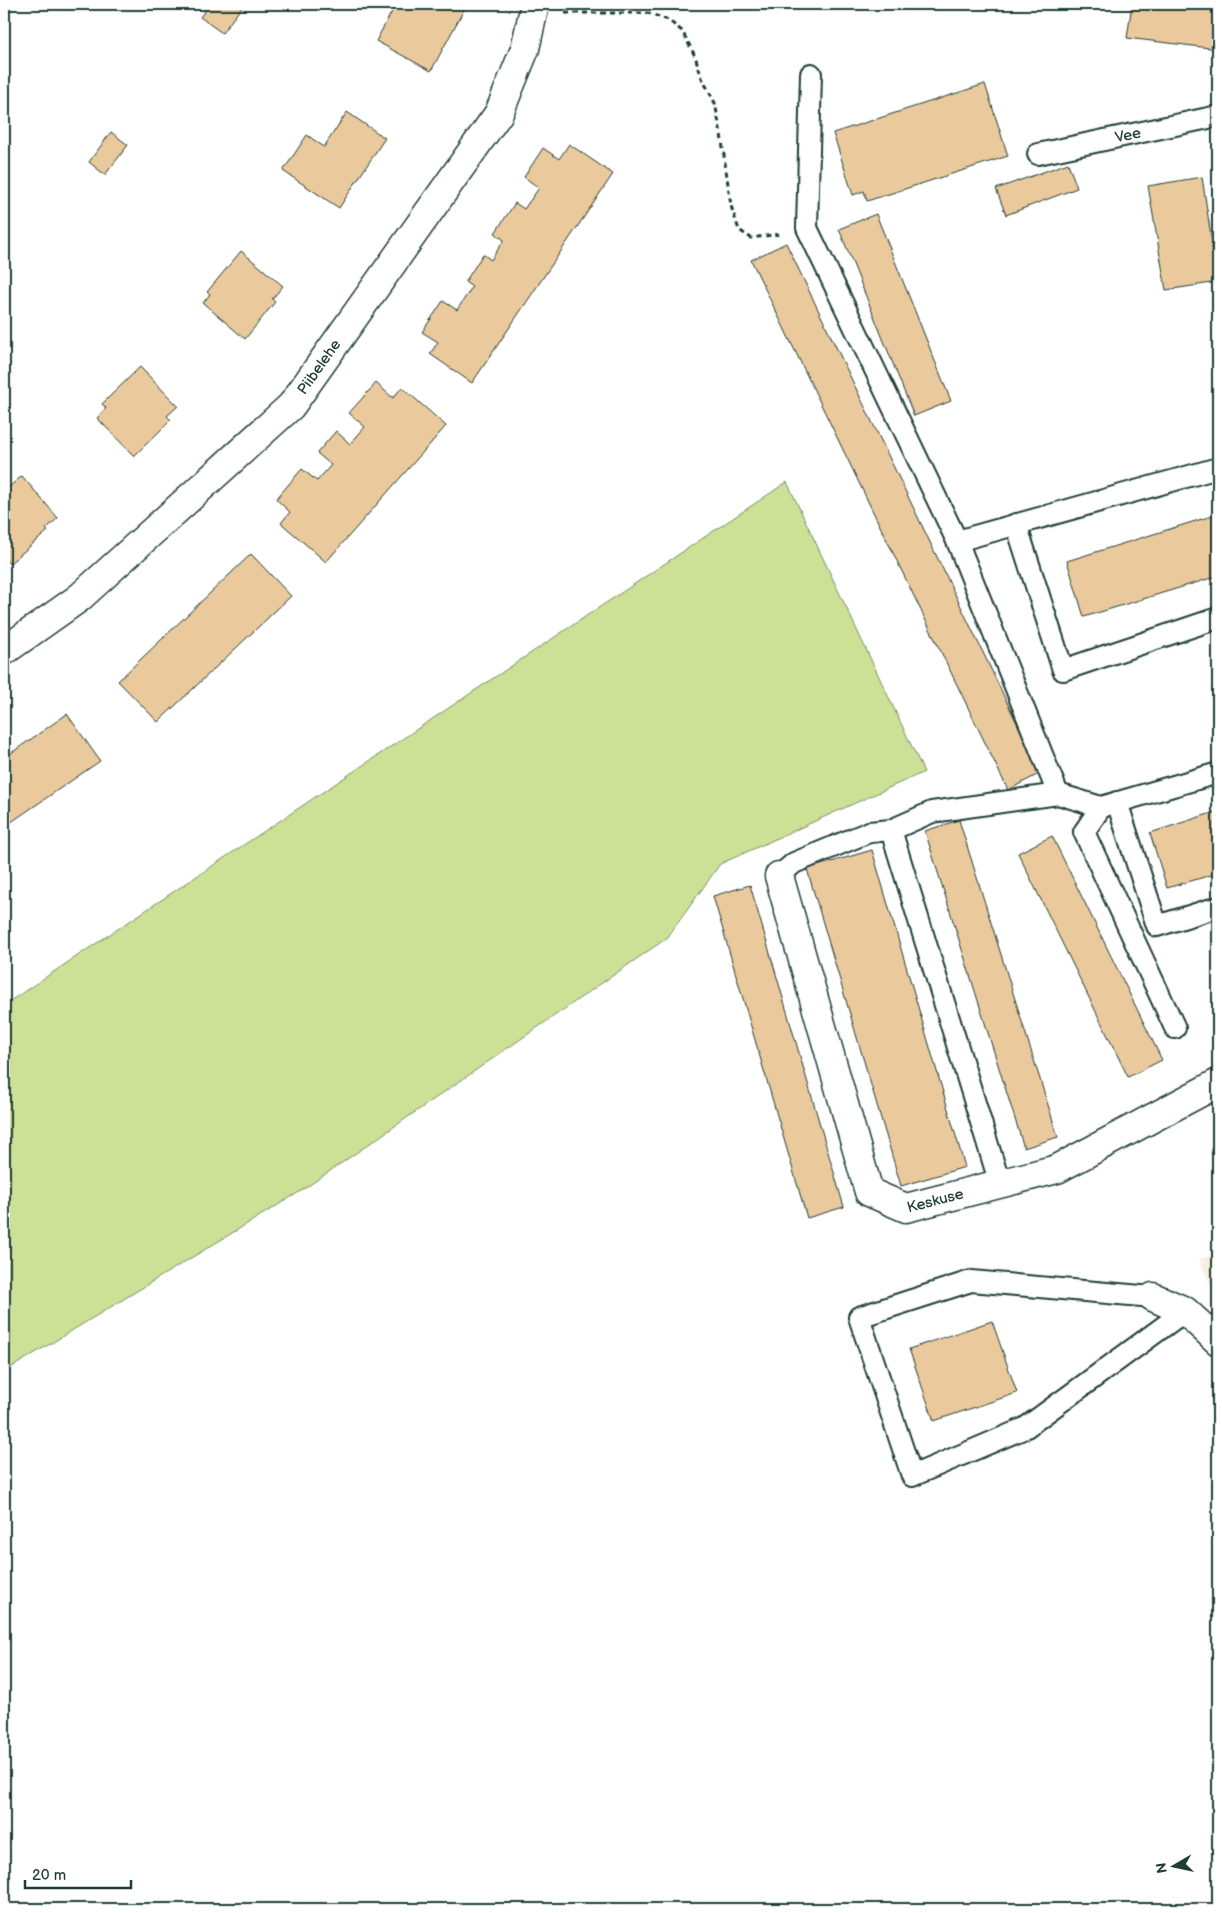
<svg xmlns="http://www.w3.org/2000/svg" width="1222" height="1913" font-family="'Balsamiq Sans',sans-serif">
<rect width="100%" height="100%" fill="#fff"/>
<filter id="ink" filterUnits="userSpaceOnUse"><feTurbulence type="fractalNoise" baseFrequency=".02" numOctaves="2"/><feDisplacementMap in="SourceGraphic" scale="10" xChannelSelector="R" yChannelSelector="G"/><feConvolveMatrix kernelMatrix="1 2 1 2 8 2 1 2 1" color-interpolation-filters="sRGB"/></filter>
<g filter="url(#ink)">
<!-- built -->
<path fill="#f9efe1" d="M1218,1254V1302L1199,1259Z"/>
<!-- green -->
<path fill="#cce196" stroke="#768f65" d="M787,482L924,772L720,864L667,938L301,1191L4,1372V1005Z"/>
<!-- building -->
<path fill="#eac99c" stroke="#1f3d34" d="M210,4H244L222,33L200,17Z
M396,4H467L431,71L376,41Z
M858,4H895V8Z
M1016,4H1076L1075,9Z
M1132,4H1218V49L1127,38Z
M985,84L1008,156L867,201L864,191L853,195L833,133Z
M347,112L385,138L339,208L283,171L307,135L324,147Z
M111,132L128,145L105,175L89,162Z
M569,144L613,174L472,383L430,354L438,342L422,332L443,301L457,310L472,287L465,282L483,254L491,260L504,240L495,233L515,203L524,209L539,188L524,177L543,148L559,159Z
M1068,163L1077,188L1006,215L996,189Z
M1202,177L1218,282L1166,290L1148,186Z
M876,214L951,401L914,416L839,229Z
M786,243L1041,773L1008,790L751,260Z
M241,251L283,286L272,299L275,302L245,339L203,303L210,294L207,292Z
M140,367L178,406L167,416L171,420L134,456L97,418L106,408L102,404Z
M376,383L393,398L402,387L446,426L326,562L281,523L290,512L276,499L302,469L317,481L331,465L317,453L336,431L350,444L365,427L349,413Z
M22,476L58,518L46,529L48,531L9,564L4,557V491Z
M1218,514V576L1084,617L1067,561Z
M251,554L291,596L158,722L118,681Z
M67,714L100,761L4,827V758Z
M1218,811V873L1167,888L1150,833Z
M959,820L1058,1137L1024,1148L925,831Z
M1052,836L1162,1060L1128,1077L1018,853Z
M872,850L965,1167L901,1186L807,869Z
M750,885L844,1207L807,1218L713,896Z
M992,1321L1017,1393L934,1421L909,1349Z"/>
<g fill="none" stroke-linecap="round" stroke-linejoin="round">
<!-- lane casing -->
<g stroke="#1f3d34" stroke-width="24">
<g id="lane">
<path d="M811,74L807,228L957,541L1058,794L1101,807L1218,773"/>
<path id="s1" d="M1038,154L1218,116"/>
<path d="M1016,524L1063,670L1218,618"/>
<path d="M957,541L1218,468"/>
<path d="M1117,802L1157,926L1218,907"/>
<path d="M1101,807L1084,832L1175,1028"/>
<path d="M891,830L1000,1184"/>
<path d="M779,876L794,863L869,832L891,830L932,812L1058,794"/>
<path d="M1153,1297L971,1281L859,1317L912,1476L1025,1428L1185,1311"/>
</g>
</g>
<!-- street casing -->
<g stroke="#1f3d34" stroke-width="31">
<g id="street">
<path id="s2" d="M4,651L79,598L291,406L499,113L525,49L535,4"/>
<path id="s3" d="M779,876L869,1192L906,1208L1057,1169L1218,1083"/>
<path d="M1153,1297L1185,1311L1218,1341"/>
</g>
</g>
<!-- path -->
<path stroke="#1f3d34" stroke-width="3" stroke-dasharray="5 4" stroke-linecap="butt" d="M565,13H648L668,20L682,31L695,56L702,78L715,103L721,134L731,206L739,230L751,238L779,234"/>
<!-- lane -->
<use href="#lane" stroke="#fff" stroke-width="20"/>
<!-- street -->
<use href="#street" stroke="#fff" stroke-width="28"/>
</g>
</g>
<g text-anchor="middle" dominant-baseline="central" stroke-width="5" stroke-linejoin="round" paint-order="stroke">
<!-- street labels -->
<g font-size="15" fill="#1f3d34" stroke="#fff">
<text stroke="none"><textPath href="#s1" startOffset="92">Vee</textPath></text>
<text stroke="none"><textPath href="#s2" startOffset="426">Piibelehe</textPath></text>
<text stroke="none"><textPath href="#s3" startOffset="399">Keskuse</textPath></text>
</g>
</g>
<!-- margin -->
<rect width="1222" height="1913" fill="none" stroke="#fff" stroke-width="20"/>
<rect x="10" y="10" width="1202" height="1893" fill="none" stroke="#1f3d34" stroke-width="2" filter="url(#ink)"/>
<!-- north arrow -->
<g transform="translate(1174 1866) rotate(261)" stroke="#ffffff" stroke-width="4" paint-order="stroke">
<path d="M0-4L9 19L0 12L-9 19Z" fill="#1f3d34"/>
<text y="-8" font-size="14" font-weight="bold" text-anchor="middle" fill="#1f3d34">N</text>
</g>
<!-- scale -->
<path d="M25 1880v8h106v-8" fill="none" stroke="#1f3d34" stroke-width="2.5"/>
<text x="32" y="1880" font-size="15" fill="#1f3d34" stroke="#ffffff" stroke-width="4" paint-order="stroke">20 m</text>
</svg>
